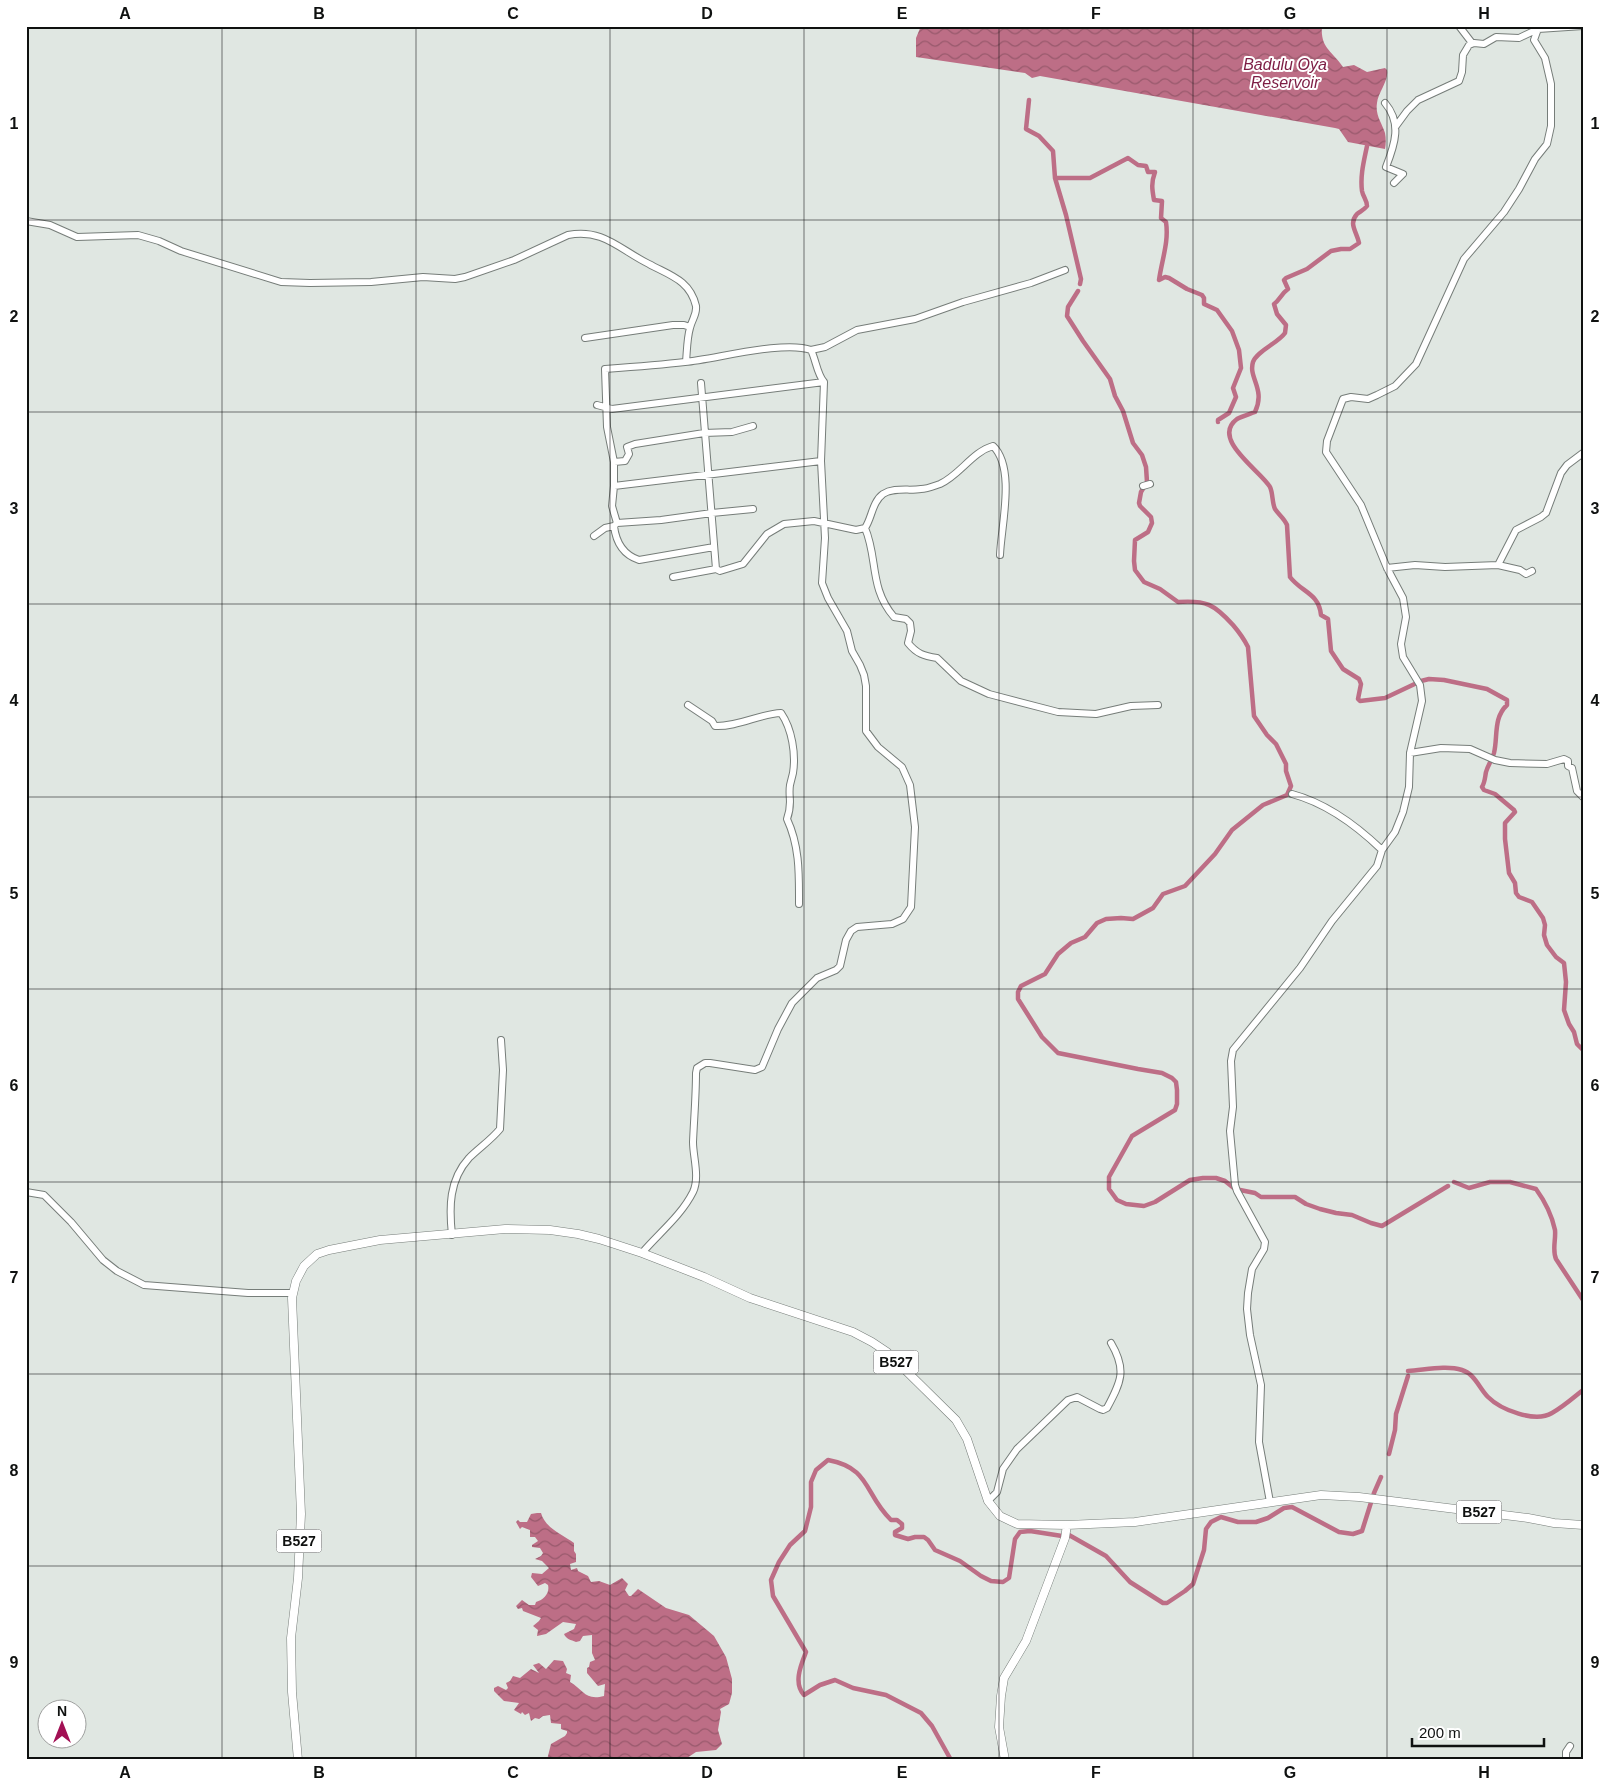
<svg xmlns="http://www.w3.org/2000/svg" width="1609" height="1786" font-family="Helvetica,sans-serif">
<defs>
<pattern id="water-waves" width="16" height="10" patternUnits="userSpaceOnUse" patternTransform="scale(1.25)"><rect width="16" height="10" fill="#bd6e86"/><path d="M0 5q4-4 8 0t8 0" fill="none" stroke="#98596c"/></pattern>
</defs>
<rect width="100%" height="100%" fill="#e0e7e2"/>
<!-- water -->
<path fill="url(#water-waves)" d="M921,26H1322C1320,48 1332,51 1343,67L1354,65L1367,72L1385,68L1387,70C1389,81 1378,92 1377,103C1375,115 1382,123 1385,133C1386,138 1386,144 1385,149L1348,142L1339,129L1335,128L1040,76L1032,78L1025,73L916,57V38Z
M537,1513H541C545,1528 563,1535 574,1543V1551L576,1554V1562L570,1564L571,1570L577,1568L578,1571L588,1576L591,1582L599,1581L610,1585L622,1578L628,1584L625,1590L629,1596H631L638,1589L666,1608L689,1615L714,1636L726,1657L732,1679V1693L729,1704L720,1709L721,1712L718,1730L722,1744L716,1750L696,1752L684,1760H547L551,1744L565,1736L567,1733V1731L561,1729V1724L551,1723L550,1715L543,1716L539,1719L535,1718L531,1721L529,1713L525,1715L522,1712L521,1714L514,1710L519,1703L504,1701L494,1691V1688L498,1686L506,1690L508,1688L506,1683L510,1681L513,1676L520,1678L531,1669L539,1673L533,1665L539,1663L546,1669L554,1660L563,1661L567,1669L566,1673L571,1675L570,1682C584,1690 585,1701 604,1696L605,1684L598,1686L587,1673V1668L589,1667L590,1662L595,1660L592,1653V1635L583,1636L580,1641L576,1642C571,1640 566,1639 564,1634L574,1629L576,1624L563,1622L546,1634L537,1636L538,1630L533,1626L539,1621L541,1618L523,1611L522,1608L518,1609L516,1606L522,1600L529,1605H535L536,1602C544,1600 550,1593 548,1585L545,1583L538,1586L531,1577L532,1573L542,1574L549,1568L542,1561L535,1559L541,1556L543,1553L540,1548L532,1547V1545L538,1541L535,1537H530V1530L522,1527L520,1529L516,1522L518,1520L520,1522H527L531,1514Z"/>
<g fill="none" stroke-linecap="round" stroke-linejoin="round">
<!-- canal -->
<path stroke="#bd6e86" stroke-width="4.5" d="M1029,100L1026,129L1039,136L1053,151L1055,178L1066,215L1081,279L1080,284
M1367,146C1364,161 1360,175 1362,191C1363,197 1367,200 1367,206C1364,210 1361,211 1357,214C1348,224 1357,232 1359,243L1350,249H1341L1331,251L1307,269L1286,278L1284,280L1288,289C1281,294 1280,300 1274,304L1277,314L1286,325L1285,333C1278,343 1257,351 1253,362C1248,378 1266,389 1255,412C1250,414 1242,416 1237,419C1210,439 1261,471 1270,487C1273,493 1272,503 1275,509C1279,515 1284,518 1287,525L1290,577C1301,592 1319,593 1321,615L1328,619L1331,651L1343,669L1359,679L1361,684L1358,699L1360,701L1385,698L1421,681L1429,679L1444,680L1487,689L1507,700V705C1493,718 1498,737 1494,753C1492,760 1488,765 1486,772C1485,777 1485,782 1482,787L1484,790L1495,794L1514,810L1515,812L1505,823V839L1509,873L1515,883L1516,893L1519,897L1532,902L1543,918L1545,925L1544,935L1547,945L1556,957L1564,963L1566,982L1564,1010L1569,1024L1574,1032L1577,1044L1583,1050
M1055,178H1090L1128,158L1138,165L1146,166L1148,172H1155C1151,183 1152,189 1154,200L1162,201L1161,218L1166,222C1169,242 1162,259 1159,280L1165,277L1169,278L1187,289L1202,295L1204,298V304L1217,310L1232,331L1239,350L1241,368L1233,388L1236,397L1229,413L1218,420V422
M1078,291L1068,307L1067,316L1083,341L1110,379L1115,396L1123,411L1133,443L1142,455L1146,467L1147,482L1141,492L1139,503L1140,506L1151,517L1152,523L1148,532L1135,540L1134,561L1135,570L1144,582L1160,589L1178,602C1206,600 1214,604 1233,625C1239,632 1244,639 1248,647L1254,716L1267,735L1276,744L1286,764V771L1291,786L1287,795L1263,805L1232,830L1215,854L1185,886L1163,894L1153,908L1133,919L1121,918L1106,919L1097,923L1085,937L1071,943L1058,954L1045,974L1021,986L1018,992V999L1042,1037L1058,1053L1138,1069L1162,1073L1172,1078L1176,1082L1177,1090V1104L1175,1110L1132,1136L1109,1177V1189L1117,1200L1126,1204L1144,1206L1155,1202L1190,1180L1203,1178H1216L1225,1181L1235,1189L1255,1193L1261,1197H1295L1306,1204L1320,1209L1336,1213L1352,1215L1371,1223L1382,1226L1448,1186
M1454,1182L1469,1188L1490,1182H1510L1536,1189C1544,1200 1552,1216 1555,1230C1556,1240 1552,1250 1556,1259L1583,1300
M1408,1371C1425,1370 1446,1365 1462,1370C1475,1374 1479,1388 1488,1397C1501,1410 1535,1423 1552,1413C1563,1407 1573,1398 1583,1390
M1389,1454L1395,1430L1396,1414L1408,1376
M1069,1535L1106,1556L1130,1582L1163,1603H1167L1185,1591L1193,1584L1204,1550L1206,1529L1211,1522L1221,1517L1238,1522H1256L1268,1518L1284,1508L1292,1507L1339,1532L1353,1534L1362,1531L1374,1493L1381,1477
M951,1760L932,1726L921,1713L886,1695L853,1688L835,1680L820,1685L804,1695C793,1683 801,1665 806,1652L773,1596L771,1580L779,1562L790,1545L805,1531L811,1507V1482L816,1470L828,1460C871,1468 864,1494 891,1520H897L902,1524V1528L895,1532V1535L908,1539L915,1537H924L928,1540L935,1550L960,1561L981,1576L991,1581L1003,1582L1009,1578L1015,1539L1020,1532L1030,1531L1062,1536"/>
<!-- minor casing -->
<g stroke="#767d79" stroke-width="8">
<path id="minor" d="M1459,26L1472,43
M1385,103C1402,123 1395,144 1386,167L1403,174L1394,183
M1396,126L1407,111L1418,100L1459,81L1462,72L1463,55L1469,45L1474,43L1484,44L1496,37L1519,38L1538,29L1583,26
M26,221L50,225L77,237L138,235L159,241L181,251L281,282L310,283L371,282L423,277L455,279L465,277L514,260L568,235C603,228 620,250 649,264C669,275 690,280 696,306C697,315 692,319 690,328C687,338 687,351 686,362
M585,338L673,325H684L690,327
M811,350L825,347L857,330L915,319L963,302L1031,283L1065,270
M701,383L716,569
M597,405L612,409L824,382
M614,462L625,461L629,454L627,447L635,444L704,433L732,432L753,426
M614,486L821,461
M1143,486L1150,484
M617,523L612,506L614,486V462L607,427L605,369C632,367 659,365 685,362C716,359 784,340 811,350C816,360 817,374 824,382L821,461L825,538L822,583L828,598L847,631L852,651L860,665L864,675L866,686V731L878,747L902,767L910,785L915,827L911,907L903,919L892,924L857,927L851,931L846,940L840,966L836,970L817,978L792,1003L778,1029L762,1067L755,1070L710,1063H705L697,1068L696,1073C696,1096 694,1119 693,1142C693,1157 700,1177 693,1192C681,1216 659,1233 642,1253
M614,526C616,543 624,555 639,560L714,547
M865,528C878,558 869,588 894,617L906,619L910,623L911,631L908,643C917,654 924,656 937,658L961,681L989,694L1058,712L1096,714L1131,706L1158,705
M594,536L605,528L614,526L617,523L661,520L712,513L753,509
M1498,565L1520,570L1526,574L1532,571
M1387,568L1415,565L1445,567L1498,565L1516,530L1541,517L1546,513L1561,473L1567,465L1583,453
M673,577L716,569L720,571L743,564L767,534L784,524L814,521L856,530L865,528C872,518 872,502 883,494C894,487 909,491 921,489C927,489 934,486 940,484C960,475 972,452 993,446C1016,468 1001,527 1000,555
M688,705L712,721L715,726C738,727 759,714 781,713C792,729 796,754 793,773C792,777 791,781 790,785C788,798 793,803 787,819C800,847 799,875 799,904
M1410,753L1441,748L1470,749L1495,760L1510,763L1547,764L1564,759L1568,761V766L1572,768L1577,791L1583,797
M1292,794C1326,803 1357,826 1382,850
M26,1192L44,1195L71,1222L103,1260L117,1271L144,1285L248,1293H293
M452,1235C449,1207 449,1180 469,1158C479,1148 491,1140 500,1129L503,1070L501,1040
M988,1501L997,1492L1003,1469L1017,1449L1068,1400L1077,1397L1100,1409L1103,1410L1107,1408C1121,1382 1127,1370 1111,1343
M1270,1502L1259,1442L1261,1385L1250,1335L1247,1309L1248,1293L1252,1269L1264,1249L1265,1242L1237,1191L1235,1185L1230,1131L1233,1107L1231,1061L1233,1050L1300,968L1332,921L1377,866L1382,850L1395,832L1403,812L1409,787L1410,753L1422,701L1420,685L1403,657L1401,644L1406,617L1403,598L1387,568L1361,505L1326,452L1327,441L1343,399L1351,397L1368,399L1377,395L1395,386L1416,364L1464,259L1504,212L1519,189L1535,159L1547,144L1551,126V84L1545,58L1534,40L1539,26
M1566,1760V1752L1570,1746"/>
</g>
<!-- major casing -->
<g stroke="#767d79" stroke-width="9">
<path id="major" d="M298,1760L292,1692L291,1638L298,1578L301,1514L292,1298L296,1281L304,1266L317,1254L329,1250L380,1240L505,1229L550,1230L578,1234L599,1239L642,1253L704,1277L750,1298L853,1332L872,1342L887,1352L956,1420L967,1439L988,1501L1000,1516L1017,1524L1067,1525L1135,1522L1321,1495L1359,1497L1528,1518L1554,1523L1583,1525
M1005,1760L999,1727L1001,1696L1004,1678L1026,1641L1065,1538L1067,1525"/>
</g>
<!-- minor -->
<use href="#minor" stroke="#fff" stroke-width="6"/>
<!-- major -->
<use href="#major" stroke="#fff" stroke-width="8"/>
</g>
<!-- grid -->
<path fill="none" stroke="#0f1110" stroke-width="1" stroke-opacity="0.55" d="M222,26V1760M416,26V1760M610,26V1760M804,26V1760M999,26V1760M1193,26V1760M1387,26V1760M26,220H1583M26,412H1583M26,604H1583M26,797H1583M26,989H1583M26,1182H1583M26,1374H1583M26,1566H1583"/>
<g text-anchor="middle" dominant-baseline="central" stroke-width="4" stroke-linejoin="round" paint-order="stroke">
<!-- shield labels -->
<g fill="#fff" stroke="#575858" stroke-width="1">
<rect x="873.5" y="1350.5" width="45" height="23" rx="4"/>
<rect x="1456.5" y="1500.5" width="45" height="23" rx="4"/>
<rect x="276.5" y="1529.5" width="45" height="23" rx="4"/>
</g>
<g font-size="14" font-weight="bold" fill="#0f1110">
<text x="896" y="1362">B527</text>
<text x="1479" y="1512">B527</text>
<text x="299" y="1541">B527</text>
</g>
<!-- water labels -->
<g font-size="16" font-style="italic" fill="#7d1d44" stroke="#fff">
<text x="1285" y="64">Badulu Oya<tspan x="1285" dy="18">Reservoir</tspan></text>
</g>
</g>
<!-- border -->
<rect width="1609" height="1786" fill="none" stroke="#ffffff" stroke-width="55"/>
<!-- north arrow -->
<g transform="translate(62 1724)"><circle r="24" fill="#ffffff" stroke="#9fa09f"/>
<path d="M0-4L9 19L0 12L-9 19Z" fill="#a21054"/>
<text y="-8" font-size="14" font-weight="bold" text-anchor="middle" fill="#0f1110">N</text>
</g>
<!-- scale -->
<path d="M1412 1738v8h132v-8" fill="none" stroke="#0f1110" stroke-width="2.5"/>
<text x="1419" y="1738" font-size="15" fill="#0f1110" stroke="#ffffff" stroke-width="4" paint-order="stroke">200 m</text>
<rect x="28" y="28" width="1554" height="1730" fill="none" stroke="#0f1110" stroke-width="2"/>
<g font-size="16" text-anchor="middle" font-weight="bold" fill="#0f1110">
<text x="125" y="19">A</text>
<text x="319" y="19">B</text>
<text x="513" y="19">C</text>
<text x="707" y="19">D</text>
<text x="902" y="19">E</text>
<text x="1096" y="19">F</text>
<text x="1290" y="19">G</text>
<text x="1484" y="19">H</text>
<text x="14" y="129">1</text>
<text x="1595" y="129">1</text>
<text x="14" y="322">2</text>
<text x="1595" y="322">2</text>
<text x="14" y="514">3</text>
<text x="1595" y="514">3</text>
<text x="14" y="706">4</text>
<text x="1595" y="706">4</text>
<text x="14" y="899">5</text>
<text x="1595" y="899">5</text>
<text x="14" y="1091">6</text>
<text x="1595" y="1091">6</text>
<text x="14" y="1283">7</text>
<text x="1595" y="1283">7</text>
<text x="14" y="1476">8</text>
<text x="1595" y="1476">8</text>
<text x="14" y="1668">9</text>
<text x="1595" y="1668">9</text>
<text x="125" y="1778">A</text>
<text x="319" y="1778">B</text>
<text x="513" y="1778">C</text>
<text x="707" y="1778">D</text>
<text x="902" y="1778">E</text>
<text x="1096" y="1778">F</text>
<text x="1290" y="1778">G</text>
<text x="1484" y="1778">H</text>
</g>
</svg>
